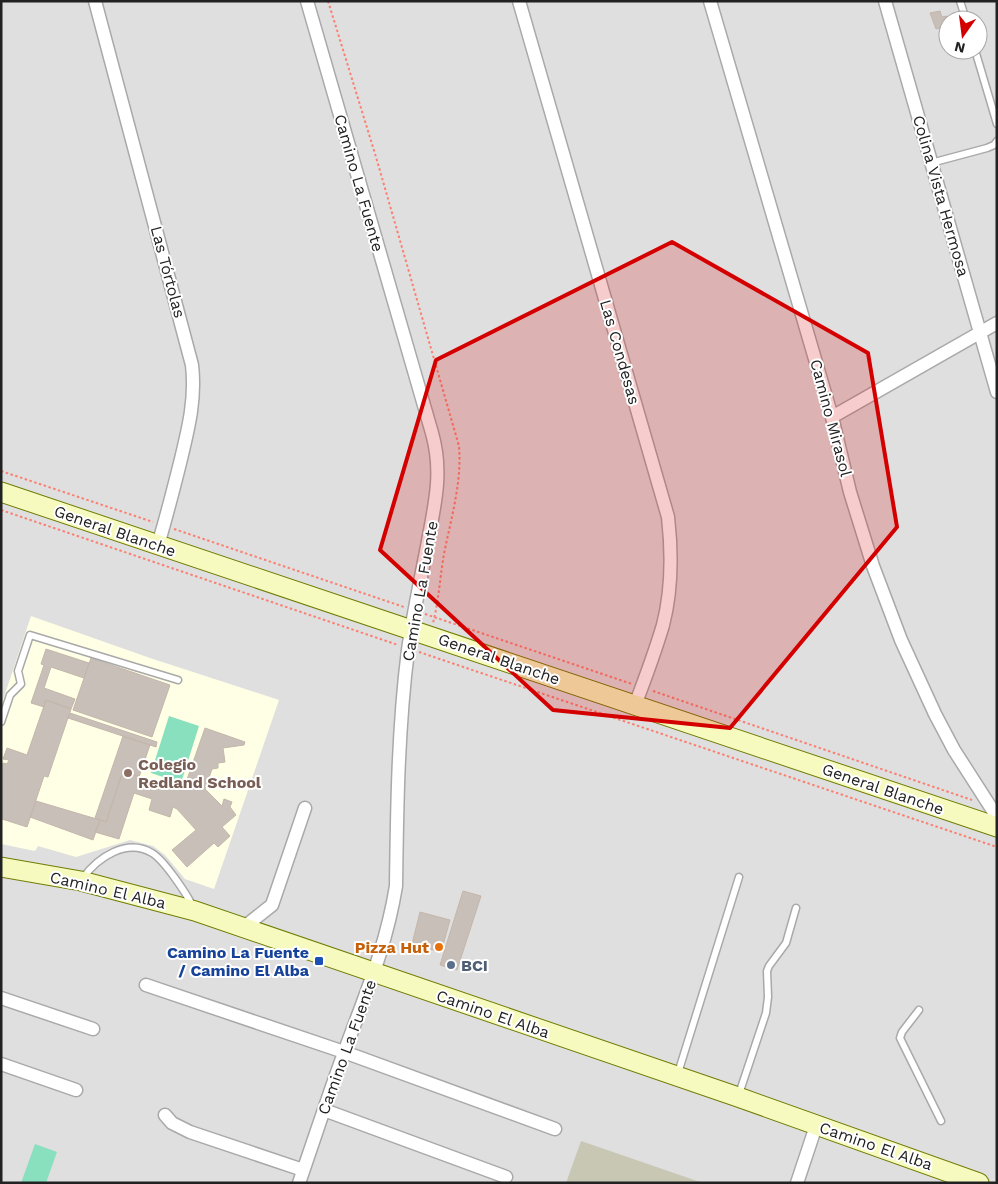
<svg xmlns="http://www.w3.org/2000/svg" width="998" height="1184" font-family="'Work Sans',sans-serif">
<rect width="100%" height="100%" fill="#f2efe9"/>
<!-- residential -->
<path fill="#e0dfdf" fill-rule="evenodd" d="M1,1H997V1183H1ZM948,20H978V50H948Z"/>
<!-- education -->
<path fill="#ffffe5" d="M31,616L150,658L279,700L214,889L185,879L165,855L153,846L130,840L76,857L38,846L35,851L1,844V706Z"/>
<!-- construction -->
<path fill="#c7c7b4" d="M581,1141L703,1183H566Z"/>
<!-- pitch -->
<path fill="#88e0be" d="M169,716L199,726L181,783L151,773Z
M35,1144L57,1152L46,1183H21Z"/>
<!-- building -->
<path fill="#c7bfb8" stroke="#c4b6ab" d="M940,11L942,17L947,16L948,26L936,29L930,13Z
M46,649L89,663L84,678L51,667L44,688L75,699L71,709L46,700L44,707L31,703L44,665L41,664Z
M91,658L170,685L152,737L73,710Z
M46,700L71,709L48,777L44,776L27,827L2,819L1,820V768L3,763L7,764L9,760L3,759L7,748L27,755Z
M70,713L157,742L156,747L68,718Z
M205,728L245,742L244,745L223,748L225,762L218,763V768L212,769L205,789L222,806L224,799L232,802L230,807L236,815L222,827L230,836L218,847L214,843L187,867L172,850L196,830L177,809L173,807L170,817L149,810L152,799L134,793L119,839L95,832L100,820L106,822L123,771L183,791Z
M123,736L150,745L139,777L123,771L106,822L95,818Z
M36,801L100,820L93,840L30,817Z
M463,891L481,896L457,970L440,965Z
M420,912L450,920L441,952L412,944Z"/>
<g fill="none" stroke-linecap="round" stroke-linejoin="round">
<!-- service casing -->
<g stroke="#a9a9a9" stroke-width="9">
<path id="service" d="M960,1L966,20
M975,50L997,124
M931,163L987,148L994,145L997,141
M1,722L10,695L21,684L18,671L30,635L178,680
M83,878C98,857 127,838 152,853C164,860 186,893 192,905
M919,1010L902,1032L900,1038L941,1121
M678,1073L739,877
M739,1094L766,1013L768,997L767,971L769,966L786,943L796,908"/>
</g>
<!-- minor casing -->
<g stroke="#a9a9a9" stroke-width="15">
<path id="minor" d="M95,1L192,365C196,400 188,430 180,463C173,491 166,518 158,545
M519,1L668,517C672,552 672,590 663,625C655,652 645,679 635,705
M710,1L832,417L850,492L873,566L901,640L935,714L954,750L997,817
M885,1L997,392
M832,417L997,323
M243,928L272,905L305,808
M146,985L344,1052L555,1129
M1,998L93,1029
M1,1064L76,1090
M324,1110L506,1177
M165,1115L172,1123L190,1132L303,1170
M299,1183C314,1140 328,1096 344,1053C365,995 386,948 396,886C397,807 398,729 408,650C413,614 421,578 428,541C435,503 443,472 432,433L307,1
M797,1183L816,1126"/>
</g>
<!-- secondary casing -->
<g stroke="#707d05" stroke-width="21">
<path id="secondary" d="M1,492L997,827
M1,867L81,881L195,911L738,1097L979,1183"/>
</g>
<!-- path -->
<path stroke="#fa8072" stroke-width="2" stroke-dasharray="2.5 2.5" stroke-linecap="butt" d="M328,1L376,157L459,446C462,483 451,518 444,554C440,576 439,600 433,623
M1,471L153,522
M1,510L398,645
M174,529L404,607
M425,614L632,684
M419,652L997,847
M653,691L972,800"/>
<!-- service -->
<use href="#service" stroke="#fff" stroke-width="6"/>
<!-- minor -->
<use href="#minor" stroke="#fff" stroke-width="12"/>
<!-- secondary -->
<use href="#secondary" stroke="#f7fabf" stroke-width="19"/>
</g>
<!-- marked area -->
<path fill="#d40000" fill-opacity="0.2" stroke="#d40000" stroke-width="4" stroke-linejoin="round" d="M672,242L868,353L897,527L730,728L553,710L380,550L436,360Z"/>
<!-- markers -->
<circle fill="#8d6e63" stroke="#fff" stroke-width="2" cx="128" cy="773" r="5"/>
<circle fill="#e8710a" stroke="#fff" stroke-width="2" cx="439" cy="947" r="5"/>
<rect fill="#1a4fb4" stroke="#fff" stroke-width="2" x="314" y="956" width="10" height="10" rx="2.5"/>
<circle fill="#5c6f8a" stroke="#fff" stroke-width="2" cx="451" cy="965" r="5"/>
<g text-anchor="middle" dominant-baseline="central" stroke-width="4" stroke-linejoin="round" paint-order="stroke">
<!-- street labels -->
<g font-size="16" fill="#222" stroke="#fff">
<text transform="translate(359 183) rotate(74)">Camino La Fuente</text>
<text transform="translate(941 196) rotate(74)">Colina Vista Hermosa</text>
<text transform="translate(168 272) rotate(75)">Las Tórtolas</text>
<text transform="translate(620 352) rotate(74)">Las Condesas</text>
<text transform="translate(831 418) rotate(75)">Camino Mirasol</text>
<text transform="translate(115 531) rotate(19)">General Blanche</text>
<text transform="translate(420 591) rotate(-80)">Camino La Fuente</text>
<text transform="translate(499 659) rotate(19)">General Blanche</text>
<text transform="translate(883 789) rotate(19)">General Blanche</text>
<text transform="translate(108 890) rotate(13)">Camino El Alba</text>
<text transform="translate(493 1014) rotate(19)">Camino El Alba</text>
<text transform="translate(347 1047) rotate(-70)">Camino La Fuente</text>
<text transform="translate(876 1146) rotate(19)">Camino El Alba</text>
</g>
<!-- education labels -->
<g font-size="16" font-weight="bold" fill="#785e54" stroke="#fff" text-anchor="start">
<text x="138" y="764">Colegio<tspan x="138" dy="18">Redland School</tspan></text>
</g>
<!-- food labels -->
<g font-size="16" font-weight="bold" fill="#c56008" stroke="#fff" text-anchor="end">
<text x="429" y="947">Pizza Hut</text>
</g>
<!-- transit labels -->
<g font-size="16" font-weight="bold" fill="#164399" stroke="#fff" text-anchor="end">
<text x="309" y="952">Camino La Fuente<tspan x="309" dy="18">/ Camino El Alba</tspan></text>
</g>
<!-- service labels -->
<g font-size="16" font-weight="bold" fill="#4e5e75" stroke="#fff" text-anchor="start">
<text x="461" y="965">BCI</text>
</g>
</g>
<!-- border -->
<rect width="998" height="1184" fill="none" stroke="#222222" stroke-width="5"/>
<!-- north arrow -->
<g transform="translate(963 35) rotate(194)"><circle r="24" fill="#ffffff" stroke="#a7a7a7"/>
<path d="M0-4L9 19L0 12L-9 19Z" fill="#d40000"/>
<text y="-8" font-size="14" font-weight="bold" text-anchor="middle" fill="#222222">N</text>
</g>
</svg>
